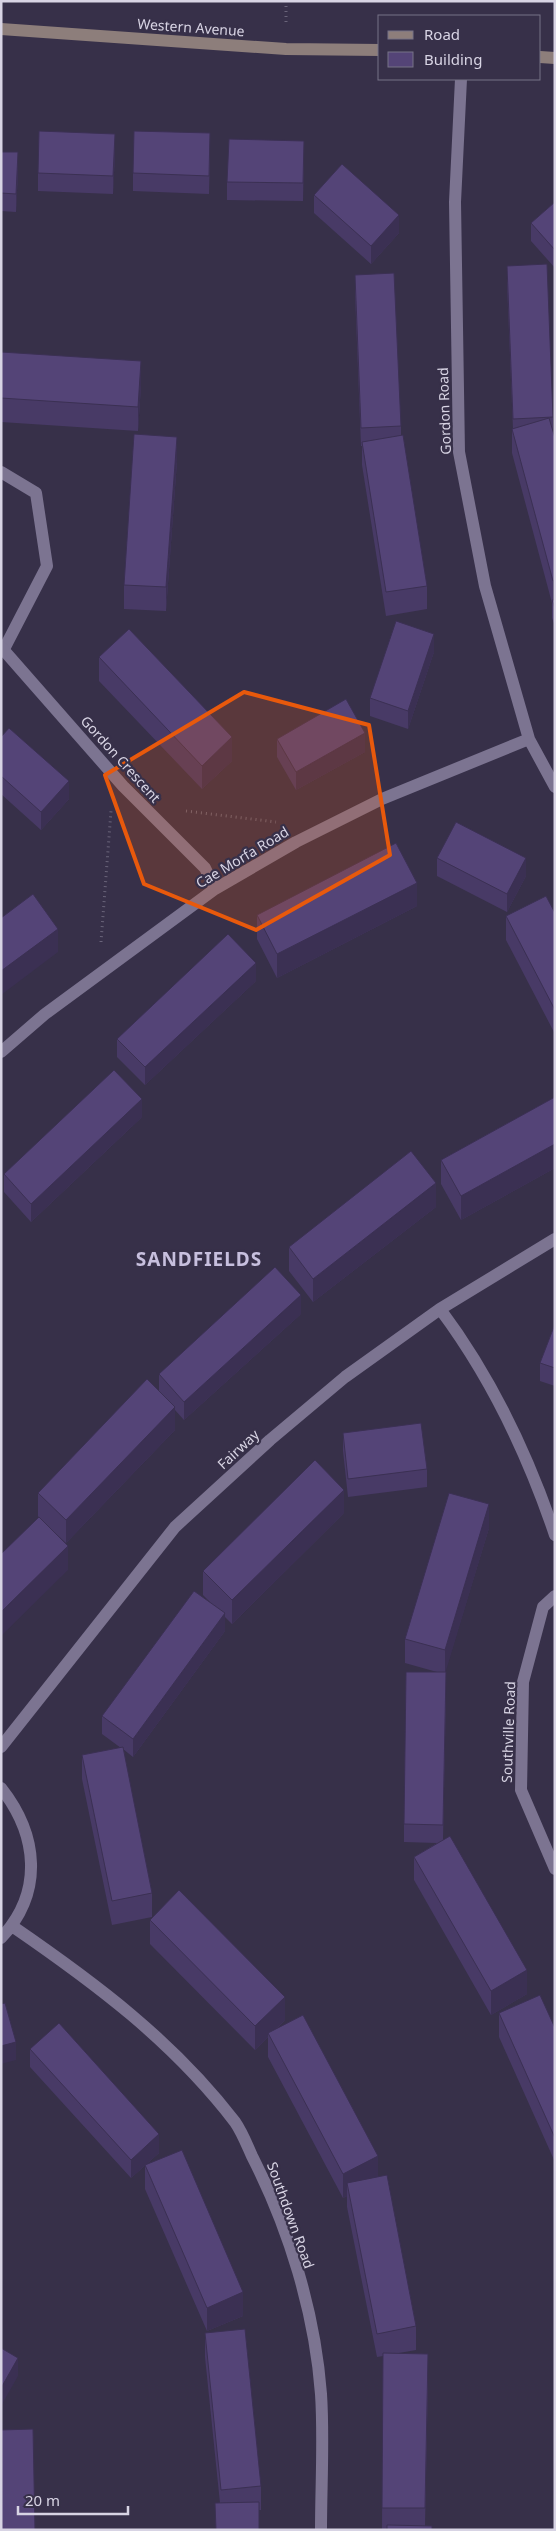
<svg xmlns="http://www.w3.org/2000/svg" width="556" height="2531" font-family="'Noto Sans',sans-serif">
<rect width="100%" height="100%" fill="#373049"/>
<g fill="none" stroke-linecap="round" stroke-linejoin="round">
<!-- path -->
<path stroke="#6a647a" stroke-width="3" stroke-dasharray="1 4" stroke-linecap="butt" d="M286,1V23
M186,811L276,822
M101,942L111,811"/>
<!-- lane -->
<path stroke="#7c7491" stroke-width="12" d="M1,472L36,493L47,566L4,649
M555,1596L543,1607L523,1682L521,1790L555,1869"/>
<!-- street -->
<path stroke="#7c7491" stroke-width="12" d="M461,79L455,202L459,452L485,586L529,739L555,787
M1,647L123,786L205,868L215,889
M1,1052L45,1014L215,889L296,842L382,799L529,739
M440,1309C491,1377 528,1455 555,1535
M1,1747L175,1527L270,1440L345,1377L440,1309L555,1239
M1,1788C38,1835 44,1892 1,1938
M12,1926C95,1983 173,2041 235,2122C242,2132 247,2145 252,2156C289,2228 315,2313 321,2394C324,2439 321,2485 321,2530"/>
<!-- secondary -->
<path stroke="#8d7e7b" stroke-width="12" d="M1,29L286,49L380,50
M540,57L555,58"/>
</g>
<!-- wall -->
<path fill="#483a66" d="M540,1H555V3Z
M210,151L209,194L133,191V173Z
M1,152L18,170L16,212L1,211Z
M115,152L113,194L38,191V173Z
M304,159L303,201L227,200V182Z
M314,195L399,233L371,264L314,213Z
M555,202V268L531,241V223Z
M507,266L553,417V433L555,438V626L552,618V603L512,453V429H513L507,284Z
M355,275L401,426V435L427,586V609L386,616L362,465V446H361L355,293Z
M1,352L141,385L138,431L1,422Z
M177,461L166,611L124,609V585Z
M434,652L408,729L370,716V698Z
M99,657L232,761L202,789L99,681Z
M1,737L69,799L41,830L1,794Z
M277,739L365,752L296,790L277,757Z
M437,858L526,876L507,912L437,876Z
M417,906L277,978L257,939V915Z
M555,913V1034L506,940V916Z
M256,981L145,1085L117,1057V1039Z
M555,1097V1168L461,1220L441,1184V1160Z
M142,1117L31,1222L4,1192V1174Z
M436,1207L313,1302L289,1271V1247Z
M301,1314L184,1420L175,1410V1430L66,1543L53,1531L68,1570L38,1516V1493L159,1391V1374Z
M555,1324V1386L540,1381V1363Z
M343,1433L427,1469V1487L348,1497L343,1451Z
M344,1513L232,1624L225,1617V1631L133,1757L123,1749L152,1893V1917L112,1925L82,1779V1755L121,1748L102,1734V1716L212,1604L203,1595V1571Z
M489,1528L445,1672L446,1690L443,1840L527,1994L491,2015L414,1880V1857L437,1843L404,1842V1824L437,1672L405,1663V1639Z
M150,1920L285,2020L276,2029L378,2177L416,2326V2350L399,2353L428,2377L425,2526L432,2530H382L383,2356L377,2357L347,2207V2196L343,2198L268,2057V2037L255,2050L150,1944Z
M499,2013L555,2028V2162L499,2037Z
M30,2049L159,2153L131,2178L30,2067Z
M145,2165L243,2316L207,2331L145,2189Z
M205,2333L261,2486V2510H259V2530H216L215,2503H220L205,2357Z"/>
<!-- shaded-wall -->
<path fill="#3b3053" d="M115,134V152L113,194V176Z
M304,141V159L303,201V183Z
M18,152V170L16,212V194Z
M399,215V233L371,264V246Z
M141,361V385L138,431V407Z
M177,437V461L166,611V587Z
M555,580V604L553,601V581Z
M434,634V652L408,729V711Z
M365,733V752L296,790V772Z
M232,737V761L202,789V766Z
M69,781V799L41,830V812Z
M526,858V876L507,912V894Z
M417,883V906L277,978V954Z
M58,929V952L1,995V971Z
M256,963V981L145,1085V1067Z
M142,1099V1117L31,1222V1204Z
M555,1144V1168L461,1220V1196Z
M436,1183V1207L313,1302V1279Z
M301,1295V1314L184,1420V1402Z
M175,1407V1430L66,1543V1520Z
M344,1490V1513L232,1624V1600Z
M489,1504V1528L445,1674V1650Z
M68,1546V1570L1,1636V1612Z
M225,1613V1631L133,1757V1739Z
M527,1970V1994L491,2015V1991Z
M285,1997V2020L269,2035L268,2033V2037L255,2050V2026Z
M16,2042V2060L1,2064V2046Z
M159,2134V2153L131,2178V2160Z
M378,2156V2179L347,2183V2196L343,2198V2174Z
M243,2292V2316L207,2331V2308Z
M18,2358V2376L1,2406V2388Z"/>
<!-- building -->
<path fill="#544477" stroke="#3b3053" d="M39,131L115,134L113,176L38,173Z
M134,131L210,133L209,176L133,173Z
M229,139L304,141L303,183L227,182Z
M1,152H18L16,194L1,193Z
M342,164L399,215L371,246L314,195Z
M555,202V250L531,223Z
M547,264L553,417L513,419L507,266Z
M394,273L401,426L361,428L355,275Z
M1,352L141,361L138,407L1,398Z
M549,418L555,438V580L553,581L512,429Z
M134,434L177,437L166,587L124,585Z
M403,435L427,586L386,592L362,442Z
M552,600H555V608Z
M396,621L434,634L408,711L370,698Z
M129,629L232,737L202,766L99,657Z
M346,699L365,733L296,772L277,739Z
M9,728L69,781L41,812L1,776V737Z
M456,822L526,858L507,894L437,858Z
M396,843L417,883L277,954L257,915Z
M33,894L58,929L1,971V918Z
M546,896L555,913V1010L506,916Z
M228,934L256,963L145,1067L117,1039Z
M114,1070L142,1099L31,1204L4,1174Z
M555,1097V1144L461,1196L441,1160Z
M411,1151L436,1183L313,1279L289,1247Z
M275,1267L301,1295L184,1402L159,1374Z
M555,1324V1368L540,1363Z
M147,1379L175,1407L66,1520L38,1493Z
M421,1423L427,1469L348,1479L343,1433Z
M315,1460L344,1490L232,1600L203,1571Z
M449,1493L489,1504L445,1650L405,1639Z
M39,1517L68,1546L1,1612V1554Z
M194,1591L225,1613L133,1739L102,1716Z
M406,1672H446L443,1825L404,1824Z
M123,1747L152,1893L112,1901L82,1755Z
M450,1836L527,1970L491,1991L414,1857Z
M179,1890L285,1997L255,2026L150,1920Z
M540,1995L555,2028V2138L499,2013Z
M5,2003L16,2042L1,2046V2004Z
M303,2015L378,2156L343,2174L268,2033Z
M59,2023L159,2134L131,2160L30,2049Z
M182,2150L243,2292L207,2308L145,2165Z
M387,2175L416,2326L377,2334L347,2183Z
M245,2329L261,2486L221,2490L205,2333Z
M1,2348L18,2358L1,2388Z
M383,2353L428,2354L425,2508H382Z
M33,2429L35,2530H1V2430Z
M259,2502V2530H216L215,2503Z
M387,2525L432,2526V2530H387Z"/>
<!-- marked area -->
<path fill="#e8590c" fill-opacity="0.2" stroke="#e8590c" stroke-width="4" stroke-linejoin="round" d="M244,692L369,725L390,855L256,930L144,884L105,775Z"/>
<g text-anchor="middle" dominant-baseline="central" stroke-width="4.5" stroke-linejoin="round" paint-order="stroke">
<!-- street labels -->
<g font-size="14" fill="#d8d4e4" stroke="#373049">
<text transform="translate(191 27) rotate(4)">Western Avenue</text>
<text transform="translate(444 411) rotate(-92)">Gordon Road</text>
<text transform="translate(121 759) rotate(48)">Gordon Crescent</text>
<text transform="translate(242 857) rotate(-31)">Cae Morfa Road</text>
<text transform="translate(238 1449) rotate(-43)">Fairway</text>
<text transform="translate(508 1732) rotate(-88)">Southville Road</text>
<text transform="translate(291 2215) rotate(70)">Southdown Road</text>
</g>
<!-- district labels -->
<g font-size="19" font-weight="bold" letter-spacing="1" fill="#c7bfde" stroke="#373049">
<text x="199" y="1259">SANDFIELDS</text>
</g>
</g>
<!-- border -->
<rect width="556" height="2531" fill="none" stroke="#d8d4e4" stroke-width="5"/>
<!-- legend -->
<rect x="378" y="15" width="162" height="65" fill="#373049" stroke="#777287"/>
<rect x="388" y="31" width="25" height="8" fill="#8d7e7b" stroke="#777287"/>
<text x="424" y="40" font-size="15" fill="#d8d4e4">Road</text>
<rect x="388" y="52" width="25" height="15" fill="#544477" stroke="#777287"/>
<text x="424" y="65" font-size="15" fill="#d8d4e4">Building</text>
<!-- scale -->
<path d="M18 2506v8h110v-8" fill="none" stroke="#d8d4e4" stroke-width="2.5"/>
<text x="25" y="2506" font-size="15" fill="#d8d4e4" stroke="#373049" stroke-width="4" paint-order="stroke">20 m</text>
</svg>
